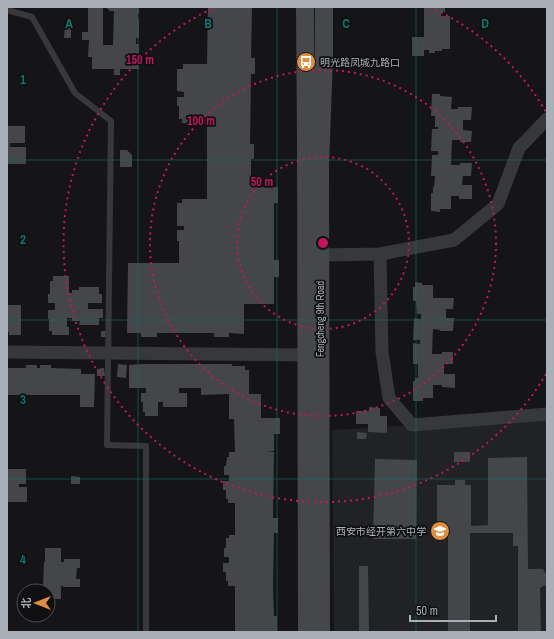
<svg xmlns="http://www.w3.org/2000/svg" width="554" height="639" font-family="'Archivo Narrow','Noto Sans SC',sans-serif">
<rect width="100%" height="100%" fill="#151517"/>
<!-- built -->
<path fill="#212223" d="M547,417V632H334L332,430Z"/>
<!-- building -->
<path fill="#444649" d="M88,7H103V45H113L114,11H109V9H107V7H139V14H138V19H139V38H136V44H139V69H120V75H114V69H92V57H88L89,40H82V32H88Z
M208,7H252L251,58H255V74H251L250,144H254V159H251V187H278V203H274V260H279V277H274V304H244V334L229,333V337H214V333H157V337H141V333H127L128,263H179V241H177V230H184V226H177V203H182V199H207V124L182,123V119H179V106H177V97H184V92L177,91V69H183V64H207Z
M424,7H445V12H441V16H450V49H442V51H435V53H429V50H424V56H412V37H424Z
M65,26H71V38H64Z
M432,94H440V96L452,97L451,109H458V107H472L471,120H463V130L472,131L471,142H460V140H452L451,165H460V163H472L471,176H463L462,185H472V199H459V196H451V209H440V212L431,211V193H433V187H434L435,176H431L432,155H438V151H431L432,129H438V127H435V116H431Z
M7,126H25V143H10V147H26V164H7Z
M120,150H127L132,155V167H120Z
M53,276H69V293H72V290H79V287H99V294H102V303H88V309H103V318H99V325H79L80,321H72V318H67V327H69V335H52V331H49V319H48V310H55V303H48V294H50V281H53Z
M415,282L422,283V285H433V298H454L453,309H446V318H454L453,331H440V330L433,329L432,354H442V352H453V364H444V374H455V388L442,387V385H433V398H423V401H413V381H415V378H418V364H413V343L420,344V340H413L414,318L421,319V314H417L416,301H413V287H415Z
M7,305H21V335H9V332H7Z
M101,331H109V337H101Z
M118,364L127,365L126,378L117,377Z
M143,364H232V366H245V370H249V394H261V418H280V434H274V451H267L274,452L273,518H278V533H274L273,586L274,616H277V632H235V586H228V581H226V572H223V563H229V557H224V548H226V538H229V535H235V503H228V499H226V490H223V481H229V475H224V466H226L227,457H229V452H235L234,419H229V394L201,395V388H179V393H187V407H163V402H158V416H145V412H143V402H141V393H146V388H129V365Z
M26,365H37V368H40V365H51V368L81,369V374H95L94,407H80V395H7V368H26Z
M104,368L105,376H97V369Z
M369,407L380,408V416H387V433L368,432V424H356V411H369Z
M357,432L367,433L366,439H357Z
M454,452H470V462H454Z
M527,457L528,569H543L547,576V590L545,585L540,588L541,632H518V546H513V533H470V632H448V526H437V485H455V480H465V485H471V526L488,525V458Z
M375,459L417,460L416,539H373Z
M7,469H26V484H19V487H27V502H7Z
M71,476L80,477V484H71Z
M45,548H61V562H64V559H80V568H77L76,579H80V587H63V586H61V599H48V591H45V586H43L44,562H45Z
M359,566H368L369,632H359Z"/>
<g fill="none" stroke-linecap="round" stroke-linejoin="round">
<!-- lane -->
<path stroke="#36383b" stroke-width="6" d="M7,10L32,17L75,93L111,121L107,445L146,446V632"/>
<!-- street -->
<path stroke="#36383b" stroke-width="13" d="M380,254L454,240L498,204L519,148L547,119
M321,255L380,254L382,352L389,398L412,425L547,414
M7,352L314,355"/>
<!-- secondary -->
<path stroke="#45474b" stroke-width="18" d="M305,7L306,139L307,632
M321,632L320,166L324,57V7"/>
</g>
<!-- grid -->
<path fill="none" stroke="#0f766e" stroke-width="1" stroke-opacity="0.55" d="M138,7V632M277,7V632M416,7V632M7,160H547M7,320H547M7,479H547"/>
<!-- distance rings -->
<g fill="none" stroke="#c2185b" stroke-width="2" stroke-dasharray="2 4">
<circle cx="323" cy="243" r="86"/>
<circle cx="323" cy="243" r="173"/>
<path d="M546 374A259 259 0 1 1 216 7M430 7A259 259 0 0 1 546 112"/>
</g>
<!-- icons -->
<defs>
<g id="bus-disc" transform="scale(1)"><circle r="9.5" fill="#e18e42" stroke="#101012"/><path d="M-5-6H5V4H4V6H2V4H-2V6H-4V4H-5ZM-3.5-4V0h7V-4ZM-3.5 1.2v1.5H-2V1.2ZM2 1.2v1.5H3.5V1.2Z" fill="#fff"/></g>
<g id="school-disc" transform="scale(1)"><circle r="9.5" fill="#e18e42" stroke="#101012"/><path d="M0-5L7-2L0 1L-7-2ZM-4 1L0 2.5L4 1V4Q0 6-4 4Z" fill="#fff"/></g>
</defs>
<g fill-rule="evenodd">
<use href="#bus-disc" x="306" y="62"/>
<use href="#school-disc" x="440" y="531"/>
</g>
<g text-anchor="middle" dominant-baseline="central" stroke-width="3.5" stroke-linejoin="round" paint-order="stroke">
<!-- poi labels -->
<g font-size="10" fill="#a8afb6" stroke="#101012" text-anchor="start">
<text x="320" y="62">明光路凤城九路口</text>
<text x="426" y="531" text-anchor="end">西安市经开第六中学</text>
</g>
<!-- street labels -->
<g font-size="10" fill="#a8afb6" stroke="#101012">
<text transform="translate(320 319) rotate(-90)">Fengcheng 9th Road</text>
</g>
</g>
<g font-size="13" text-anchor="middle" font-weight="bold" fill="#0f766e" stroke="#101012" stroke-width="3.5" stroke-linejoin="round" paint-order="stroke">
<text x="69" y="28">A</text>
<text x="208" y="28">B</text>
<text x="346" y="28">C</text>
<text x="485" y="28">D</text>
<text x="23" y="84">1</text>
<text x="23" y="244">2</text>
<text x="23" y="404">3</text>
<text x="23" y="564">4</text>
</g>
<circle cx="323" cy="243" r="6" fill="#c2185b" stroke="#101012" stroke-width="2"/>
<g font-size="12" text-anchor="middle" font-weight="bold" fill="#c2185b" stroke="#101012" stroke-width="3.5" stroke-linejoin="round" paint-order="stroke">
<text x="140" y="64">150 m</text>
<text x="201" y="125">100 m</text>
<text x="262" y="186">50 m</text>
</g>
<!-- border -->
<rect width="554" height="639" fill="none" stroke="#a8afb6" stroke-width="16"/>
<!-- north arrow -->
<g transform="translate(36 603) rotate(270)"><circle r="19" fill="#101012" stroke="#4d5054"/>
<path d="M0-3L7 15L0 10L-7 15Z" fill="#e18e42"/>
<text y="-6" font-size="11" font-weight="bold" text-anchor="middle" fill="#a8afb6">北</text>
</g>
<!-- scale -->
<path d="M410 615v6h86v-6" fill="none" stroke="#a8afb6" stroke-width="2"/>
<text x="416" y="615" font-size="12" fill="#a8afb6" stroke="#101012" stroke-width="3" paint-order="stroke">50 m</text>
</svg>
